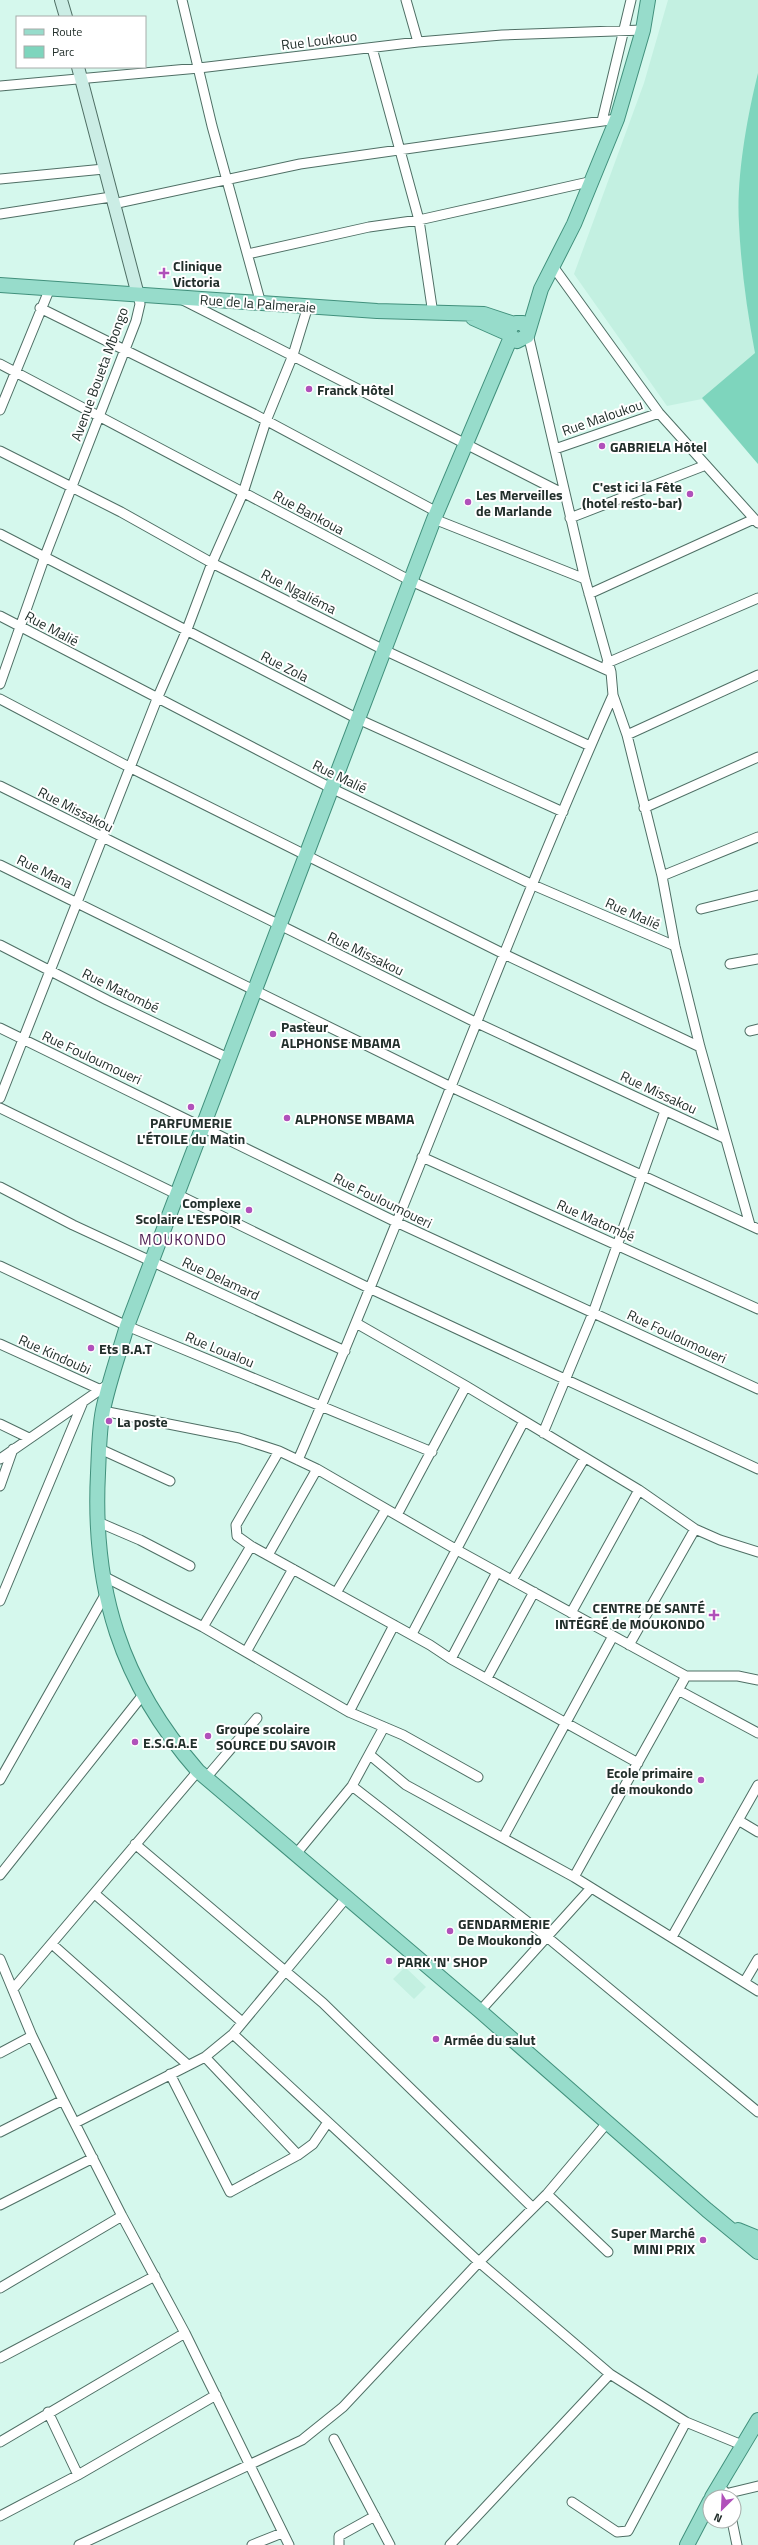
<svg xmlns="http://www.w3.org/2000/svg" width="758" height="2545" font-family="'Titillium Web',sans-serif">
<rect width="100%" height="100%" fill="#d5f8ed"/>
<!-- built -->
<path fill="#c3f0e1" d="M668,0H758V464L702,399L667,406L574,274L644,83Z
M405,1967L426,1987L414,1999L393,1979Z"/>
<!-- green -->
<path fill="#7ed5bd" d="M758,73V464L702,398L755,353C747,311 741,267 739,224C736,179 747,117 758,73Z"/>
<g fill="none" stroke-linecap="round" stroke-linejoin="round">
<!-- street casing -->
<g stroke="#4f6f65" stroke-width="11">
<path id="street" d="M182,0L212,126L261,304
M406,0L418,42
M372,48L419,220L433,314
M0,86L199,68L418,42L502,35L643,30
M602,121L631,0
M0,179L104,169
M113,204L300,164L617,119
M0,214L111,197
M248,254L369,227L419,220L593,181
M552,265L659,413L758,523
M181,299L564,494
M40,308L254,414L437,512
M528,334L585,579L611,672L613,695L627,735L662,876L675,946L700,1047L750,1225
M0,364L411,581L611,672
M0,410L50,288
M555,449L659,413
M0,451L121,512L212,563L384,650L590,746
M570,518L706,465
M434,519L585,579
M0,534L358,719L563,812
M589,594L754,519
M0,616L331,788L533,885L675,946
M607,663L758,598
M0,684L45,556L136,321L140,304L138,295
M0,699L131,768L504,954L700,1047
M627,735L758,675
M0,786L475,1022L724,1138
M644,808L758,757
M0,865L451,1087L758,1229
M662,876L758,837
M701,909L758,895
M0,945L107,1000L230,1059
M730,964L758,959
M0,1028L396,1222L758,1389
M750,1031L758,1029
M0,1098L157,699L186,632L212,563L243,493L266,421L293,355L308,306
M0,1108L369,1288L758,1469
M422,1157L758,1309
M0,1187L73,1225L345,1351
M0,1266L127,1326L432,1452
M356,1323L466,1386L639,1490L695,1529L720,1540L758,1552
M0,1344L99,1389
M103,1411L239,1438L279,1451L317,1469L457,1550L686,1676H738L758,1680
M0,1424L29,1438
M543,1433L593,1313L665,1111
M100,1449L170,1481
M279,1451L236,1525L237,1536L251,1546L430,1645L451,1659L638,1763
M0,1459L110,1383
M298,1460C408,1207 501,947 613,695
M0,1486L13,1449
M397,1515L466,1386
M98,1522L140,1540L190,1566
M268,1555L317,1469
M103,1576L203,1627L349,1712L403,1735L478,1777
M512,1580L584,1459
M336,1593L386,1509
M0,1601L83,1402
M571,1613L639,1490
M203,1627L251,1546
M412,1634L524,1421
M629,1645L695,1529
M246,1652L293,1569
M451,1659L497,1572
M487,1678L534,1592
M678,1690L758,1733
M349,1712L394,1625
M370,1755L406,1785L574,1877L758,1991
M205,1779L257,1718
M0,1780L105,1595
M352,1786L547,1937L758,2112
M738,1820L758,1832
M503,1838L613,1636
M135,1844L323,2003L533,2208
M296,1854L352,1786L384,1727
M0,1875L142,1696
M574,1877L686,1676
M95,1894L242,2022
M672,1937L758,1785
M52,1944L188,2065
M0,1959L32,2036L63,2100L122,2216L185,2333L289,2545
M745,1981L758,1959
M13,1989L198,1771
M480,2011L591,1888
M233,2034L479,2262L610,2374L686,2422L742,2445
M0,2053L32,2036
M205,2057L298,2155
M170,2074L230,2192L298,2155L313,2144L328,2122
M75,2123L205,2057L233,2034L346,1898
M0,2132L63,2100
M547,2194L608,2252
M0,2205L93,2158
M0,2288L122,2216
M0,2358L155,2276
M48,2412L78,2475
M334,2439L390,2545
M0,2442L185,2333
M724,2491L725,2494L758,2486
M572,2502L617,2532L628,2531L686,2422
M0,2516L78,2475L216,2395
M732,2521L737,2545
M79,2545L302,2440L343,2407L479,2262L547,2194L607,2123
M252,2545L282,2533
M339,2545V2536L375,2516
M450,2545L610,2374"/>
</g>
<!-- secondary casing -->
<g stroke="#4f6f65" stroke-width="14">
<path id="secondary" d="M61,0L66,17
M78,67L138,295"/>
</g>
<!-- primary casing -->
<g stroke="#41907c" stroke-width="16">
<path id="primary" d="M0,285L377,311L484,314L514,324
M473,318L509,334
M527,329L523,323H516L511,326L509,334L517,341L527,336L541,289L574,224L617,119L643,30L648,0
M511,337L434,519L127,1326C119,1354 109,1381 103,1410C99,1430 99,1453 98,1473C92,1590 121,1683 198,1771L480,2011L707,2210L758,2252
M738,2230L758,2238
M712,2497L758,2420
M687,2545L710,2501"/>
</g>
<!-- street -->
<use href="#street" stroke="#fff" stroke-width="9"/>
<!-- secondary -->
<use href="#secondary" stroke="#cbede5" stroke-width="12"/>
<!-- primary -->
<use href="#primary" stroke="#97dccb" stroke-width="14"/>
</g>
<!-- markers -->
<g fill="#b051ba" stroke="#fff" stroke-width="1.5">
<path d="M162 267h4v4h4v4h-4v4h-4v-4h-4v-4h4z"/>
<circle cx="309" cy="389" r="4"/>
<circle cx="602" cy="446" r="4"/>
<circle cx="690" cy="494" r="4"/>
<circle cx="468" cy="502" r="4"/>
<circle cx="273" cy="1034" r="4"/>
<circle cx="191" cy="1107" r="4"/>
<circle cx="287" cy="1118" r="4"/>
<circle cx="249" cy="1210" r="4"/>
<circle cx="91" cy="1348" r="4"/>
<circle cx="109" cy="1421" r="4"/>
<path d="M712 1609h4v4h4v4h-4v4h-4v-4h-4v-4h4z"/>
<circle cx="208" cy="1736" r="4"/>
<circle cx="135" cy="1742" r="4"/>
<circle cx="701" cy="1780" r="4"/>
<circle cx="450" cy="1931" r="4"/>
<circle cx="389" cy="1961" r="4"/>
<circle cx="436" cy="2039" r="4"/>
<circle cx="703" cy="2240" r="4"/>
</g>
<g text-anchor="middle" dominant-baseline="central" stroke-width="4" stroke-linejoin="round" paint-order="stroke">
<!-- street labels -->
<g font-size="14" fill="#222f2b" stroke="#fff">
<text transform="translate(319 40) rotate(-7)">Rue Loukouo</text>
<text transform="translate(258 303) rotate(4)">Rue de la Palmeraie</text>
<text transform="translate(99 374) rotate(-70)">Avenue Boueta Mbongo</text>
<text transform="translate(602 417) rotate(-19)">Rue Maloukou</text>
<text transform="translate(309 512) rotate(28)">Rue Bankoua</text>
<text transform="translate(299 591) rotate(27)">Rue Ngaliéma</text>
<text transform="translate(52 628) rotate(28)">Rue Malié</text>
<text transform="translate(285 666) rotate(27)">Rue Zola</text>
<text transform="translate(340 776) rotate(26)">Rue Malié</text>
<text transform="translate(76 809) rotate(27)">Rue Missakou</text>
<text transform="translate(45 871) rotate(26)">Rue Mana</text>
<text transform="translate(633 913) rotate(24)">Rue Malié</text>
<text transform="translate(366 953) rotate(26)">Rue Missakou</text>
<text transform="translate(121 990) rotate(26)">Rue Matombé</text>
<text transform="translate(92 1057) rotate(25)">Rue Fouloumoueri</text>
<text transform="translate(659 1092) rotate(25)">Rue Missakou</text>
<text transform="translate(383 1200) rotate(26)">Rue Fouloumoueri</text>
<text transform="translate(596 1220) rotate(24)">Rue Matombé</text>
<text transform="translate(221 1278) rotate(25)">Rue Delamard</text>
<text transform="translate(677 1336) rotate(25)">Rue Fouloumoueri</text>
<text transform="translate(220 1349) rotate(22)">Rue Loualou</text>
<text transform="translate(55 1354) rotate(24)">Rue Kindoubi</text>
</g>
<!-- poi labels -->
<g font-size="14" font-weight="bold" fill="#222f2b" stroke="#fff" text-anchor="start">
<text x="173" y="265">Clinique<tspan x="173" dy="16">Victoria</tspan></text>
<text x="317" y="389">Franck Hôtel</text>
<text x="610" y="446">GABRIELA Hôtel</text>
<text x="682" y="486" text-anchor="end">C'est ici la Fête<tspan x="682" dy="16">(hotel resto-bar)</tspan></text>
<text x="476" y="494">Les Merveilles<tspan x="476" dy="16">de Marlande</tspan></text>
<text x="281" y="1026">Pasteur<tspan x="281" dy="16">ALPHONSE MBAMA</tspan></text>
<text x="295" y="1118">ALPHONSE MBAMA</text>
<text x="191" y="1122" text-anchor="middle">PARFUMERIE<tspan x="191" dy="16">L'ÉTOILE du Matin</tspan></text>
<text x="241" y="1202" text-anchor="end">Complexe<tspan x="241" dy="16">Scolaire L'ESPOIR</tspan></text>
<text x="99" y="1348">Ets B.A.T</text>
<text x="117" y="1421">La poste</text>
<text x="705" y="1607" text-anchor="end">CENTRE DE SANTÉ<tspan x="705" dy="16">INTÉGRÉ de MOUKONDO</tspan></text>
<text x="216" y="1728">Groupe scolaire<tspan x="216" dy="16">SOURCE DU SAVOIR</tspan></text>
<text x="143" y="1742">E.S.G.A.E</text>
<text x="693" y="1772" text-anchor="end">Ecole primaire<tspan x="693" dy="16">de moukondo</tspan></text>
<text x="458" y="1923">GENDARMERIE<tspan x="458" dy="16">De Moukondo</tspan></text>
<text x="397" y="1961">PARK 'N' SHOP</text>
<text x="444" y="2039">Armée du salut</text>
<text x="695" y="2232" text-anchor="end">Super Marché<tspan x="695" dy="16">MINI PRIX</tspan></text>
</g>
<!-- neighbourhood labels -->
<g font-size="15" letter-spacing="1" fill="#4f2154" stroke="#fff">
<text x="183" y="1239">MOUKONDO</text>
</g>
</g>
<!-- legend -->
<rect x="16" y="16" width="130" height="52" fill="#ffffff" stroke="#a7acaa"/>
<rect x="24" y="29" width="20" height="6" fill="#97dccb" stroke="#a7acaa"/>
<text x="52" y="36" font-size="12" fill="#222f2b">Route</text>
<rect x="24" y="46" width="20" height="12" fill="#7ed5bd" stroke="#a7acaa"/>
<text x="52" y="56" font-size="12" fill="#222f2b">Parc</text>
<!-- north arrow -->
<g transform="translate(722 2509) rotate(204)"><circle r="19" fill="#ffffff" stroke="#a7acaa"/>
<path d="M0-3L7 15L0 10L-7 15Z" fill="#b051ba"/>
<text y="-6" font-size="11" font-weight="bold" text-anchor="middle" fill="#222f2b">N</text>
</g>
</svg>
